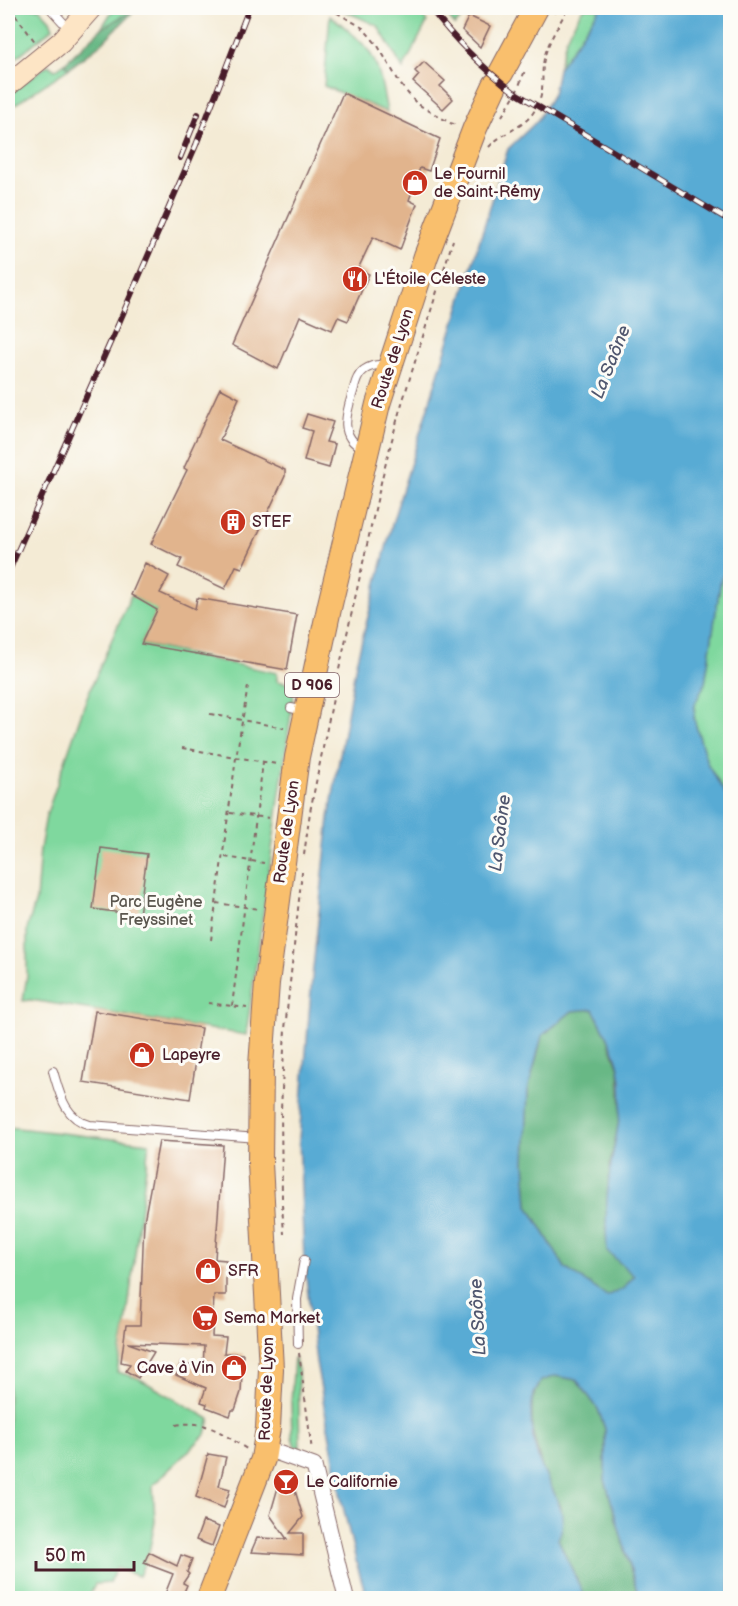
<svg xmlns="http://www.w3.org/2000/svg" width="738" height="1606" font-family="'Balsamiq Sans',sans-serif">
<rect width="100%" height="100%" fill="#fdfcf7"/>
<filter id="ink" filterUnits="userSpaceOnUse"><feTurbulence type="fractalNoise" baseFrequency=".0167" numOctaves="2"/><feDisplacementMap in="SourceGraphic" scale="12" xChannelSelector="R" yChannelSelector="G"/><feConvolveMatrix kernelMatrix="1 2 1 2 8 2 1 2 1" color-interpolation-filters="sRGB"/></filter>
<filter id="wash" filterUnits="userSpaceOnUse"><feTurbulence type="fractalNoise" baseFrequency=".008" numOctaves="4" result="noise"/><feDisplacementMap in="SourceGraphic" scale="24" xChannelSelector="R" yChannelSelector="G"/><feGaussianBlur stdDeviation="1.35" result="paint"/><feColorMatrix in="noise" values="0 0 0 0 0 0 0 0 0 0 0 0 0 0 0 0 0 1.4 0 .05"/><feComposite in="paint" operator="in"/></filter>
<g filter="url(#wash)">
<rect width="100%" height="100%" fill="#f4ebd5"/>
<!-- green -->
<path fill="#7fd89e" stroke="#647c64" stroke-width="1.5" d="M8,8H39L50,20L53,28L8,64Z
M120,8H137L101,29L112,11Z
M338,8H417L427,22L403,69L378,26Z
M441,8H470L455,25Z
M583,8H600L558,69L567,36Z
M330,15C343,26 357,36 368,50C380,66 383,92 387,112L324,86Z
M65,63L68,69L8,109L9,94L48,65L55,70Z
M730,562V802L707,763L694,719L695,704L705,683L721,579Z
M131,595L158,609L141,644L277,673V681L295,685L246,1035L31,1000L23,1001L27,975V929L36,900L40,849L46,816L87,697Z
M8,1127L149,1143L126,1325L117,1372L138,1378L210,1419L206,1434L153,1485L155,1522L149,1552L139,1576L116,1568L110,1583L95,1584L88,1598H8Z
M294,1357L298,1370L300,1448L295,1446L292,1437L291,1403Z"/>
<!-- forest -->
<path fill="#67b885" stroke="#586c58" stroke-width="1.5" d="M137,8L102,43L68,69L65,63L101,29Z
M593,1009L607,1036L619,1069L621,1112L610,1165L634,1276L623,1289L607,1296L565,1268L528,1206L525,1163L528,1090L542,1036L572,1011Z
M555,1376L577,1380L598,1409L605,1429V1480L639,1598H585L558,1539L561,1507L542,1468L532,1429V1400L541,1381Z"/>
<!-- water -->
<path fill="#59abd4" stroke="#526580" stroke-width="1.5" fill-rule="evenodd" d="M600,8H730V562L721,579L705,683L695,704L694,719L707,763L730,802V912L725,915L726,934L730,946V1598H639L605,1480V1429L598,1409L577,1380L555,1376L541,1381C538,1387 532,1395 532,1402C529,1424 534,1450 543,1470C553,1493 571,1515 558,1539L585,1598H367L357,1565L341,1498L316,1362L304,1260L299,1139L312,978L329,818L356,663L394,517L508,149L537,121L553,94L558,69ZM593,1009C603,1028 614,1047 619,1068C626,1101 616,1132 611,1164C606,1193 605,1221 607,1251L634,1276L623,1289L607,1296L565,1268L528,1206L525,1163L528,1090L542,1036L572,1011Z"/>
<g id="blocks">
<!-- building -->
<path fill="#e1b48d" d="M469,16L490,26L480,47L462,30Z
M424,62L445,81L440,86L453,99L443,109L413,82L419,75L415,71Z
M343,93L440,139L429,171L420,168L409,200L417,204L400,250L373,237L358,269L369,274L348,321L338,317L332,330L300,316L278,369L232,345Z
M220,388L239,398L220,440L285,470V476L242,568L236,566L225,589L178,567L182,559L151,544L187,470L184,468L191,453L190,452Z
M307,414L333,422L326,442L335,444L329,468L304,461L312,431L302,428Z
M145,563L169,576L160,593L195,609L197,598L297,615L287,670L141,644L157,610L131,595Z
M101,848L147,854L139,915L93,909Z
M95,1011L201,1028L190,1099L83,1082Z
M159,1141L223,1145L215,1259L226,1260V1295H214L212,1336L226,1337L224,1353L243,1354L241,1392L235,1410H232L230,1416L206,1407L207,1404L201,1402L206,1388L176,1375L181,1362L203,1370L204,1346L128,1343L154,1352L138,1378L126,1371L130,1364L121,1362L126,1325H140L144,1221Z
M208,1454L226,1457L219,1486L230,1489L224,1508L196,1497Z
M281,1477H291L303,1517L290,1533H303V1555L251,1552L257,1538L287,1539L270,1515Z
M203,1521L219,1527L212,1546L196,1540Z
M149,1552L177,1566L181,1555L192,1559L187,1572L189,1574L183,1583L187,1585L181,1599H163L173,1574L144,1563Z"/>
</g>
</g>
<g filter="url(#ink)">
<use href="#blocks" fill-opacity="0" stroke="#866666" stroke-width="1.5"/>
<g fill="none" stroke-linecap="round" stroke-linejoin="round">
<!-- service casing -->
<g stroke="#866666" stroke-width="10">
<path id="service" d="M50,8L70,30
M363,448C339,438 346,414 352,395C355,386 356,376 364,370C371,365 377,364 386,365
M291,708L305,711
M53,1071C60,1094 64,1118 90,1125L258,1138
M298,1344L297,1299L304,1260"/>
</g>
<!-- minor casing -->
<g stroke="#866666" stroke-width="17">
<path id="minor" d="M264,1448L314,1466L346,1598"/>
</g>
<!-- secondary casing -->
<g stroke="#866666" stroke-width="23">
<path id="secondary" d="M8,85L61,42L91,8"/>
</g>
<!-- primary casing -->
<g stroke="#866666" stroke-width="26">
<path id="primary" d="M501,73L536,8
M209,1598L263,1459L268,1428L271,1369L260,1163L261,1066L267,983L297,757L330,604L378,404L426,256L475,128L495,85"/>
</g>
<!-- path -->
<path stroke="#866666" stroke-width="2" stroke-dasharray="4.5 4.5" stroke-linecap="butt" d="M10,8L36,43
M329,8L363,28L378,46L401,85L416,103L450,123L457,125
M554,13L559,8
M502,116L517,91L526,68
M489,147C502,132 522,129 533,113C547,93 540,79 544,59C548,41 560,23 568,8
M210,714L284,728
M182,748L277,764
M230,813L269,818
M304,855L310,812L338,674L382,478L399,413L453,240
M225,857L264,863
M216,903L259,909
M211,940L236,758L248,686
M208,1003L247,1008
M232,1006L263,762
M282,1198L281,1110L285,1029L302,872
M282,1204L284,1234
M299,1353L312,1451
M176,1425C207,1419 222,1434 247,1449"/>
<!-- service -->
<use href="#service" stroke="#fff" stroke-width="8"/>
<!-- minor -->
<use href="#minor" stroke="#fff" stroke-width="15"/>
<!-- secondary -->
<use href="#secondary" stroke="#fde5c5" stroke-width="21"/>
<!-- primary -->
<use href="#primary" stroke="#f9bf6d" stroke-width="24"/>
<!-- rail casing -->
<g stroke="#4a1f2b" stroke-width="6">
<path id="rail" d="M430,8C454,39 483,68 514,92L730,221
M180,158L198,114
M8,573L118,325L196,145L249,8"/>
</g>
<!-- rail -->
<use href="#rail" stroke="#fdfcf7" stroke-width="4" stroke-dasharray="11" stroke-linecap="butt"/>
</g>
</g>
<!-- icons -->
<defs>
<g id="shop-disc" transform="scale(1.35)"><circle r="9.5" fill="#c8321e" stroke="#fdfcf7"/><path d="M-5-2.5h2.3a2.7 3.5 0 0 1 5.4 0H5L5.5 6h-11ZM-1.5-2.5h3a1.5 2.3 0 0 0-3 0Z" fill="#fff"/></g>
<g id="restaurant-disc" transform="scale(1.35)"><circle r="9.5" fill="#c8321e" stroke="#fdfcf7"/><path d="M-5-6h1v4h1v-4h1v4h1v-4h1v5L-1.5 .5V6h-2V.5L-5-1ZM5-6V6H3V1.5H1.5Q1.5-4 5-6Z" fill="#fff"/></g>
<g id="building-disc" transform="scale(1.35)"><circle r="9.5" fill="#c8321e" stroke="#fdfcf7"/><path d="M-4-6H4V6H1V3H-1V6H-4ZM-2.5-4.3h1.7v1.8h-1.7ZM.8-4.3h1.7v1.8H.8ZM-2.5-1h1.7V.8h-1.7ZM.8-1h1.7V.8H.8Z" fill="#fff"/></g>
<g id="supermarket-disc" transform="scale(1.35)"><circle r="9.5" fill="#c8321e" stroke="#fdfcf7"/><path d="M-6-5.5h2.5l.6 2H6L4.5 2H-2.5L-4.4-4H-6ZM-1.5 3.2a1.3 1.3 0 1 0 .1 0ZM3 3.2a1.3 1.3 0 1 0 .1 0Z" fill="#fff"/></g>
<g id="bar-disc" transform="scale(1.35)"><circle r="9.5" fill="#c8321e" stroke="#fdfcf7"/><path d="M-6-5H6L.8 .8V4.5H3.5V6h-7V4.5H-.8V.8Z" fill="#fff"/></g>
</defs>
<g fill-rule="evenodd">
<use href="#shop-disc" x="415" y="183"/>
<use href="#restaurant-disc" x="355" y="279"/>
<use href="#building-disc" x="233" y="522"/>
<use href="#shop-disc" x="142" y="1055"/>
<use href="#shop-disc" x="208" y="1271"/>
<use href="#supermarket-disc" x="205" y="1318"/>
<use href="#shop-disc" x="234" y="1368"/>
<use href="#bar-disc" x="286" y="1482"/>
</g>
<g text-anchor="middle" dominant-baseline="central" stroke-width="6" stroke-linejoin="round" paint-order="stroke">
<!-- shield labels -->
<rect fill="#fdfcf7" stroke="#806168" stroke-width="1.5" x="285" y="673" width="54" height="24" rx="4.5"/>
<g font-size="15" font-weight="bold" fill="#4a1f2b">
<text x="312" y="685">D 906</text>
</g>
<!-- poi labels -->
<g font-size="16" fill="#4a1f2b" stroke="#fdfcf7" text-anchor="start">
<text x="434" y="174">Le Fournil<tspan x="434" dy="18">de Saint-Rémy</tspan></text>
<text x="374" y="279">L'Étoile Céleste</text>
<text x="252" y="522">STEF</text>
<text x="162" y="1055">Lapeyre</text>
<text x="228" y="1271">SFR</text>
<text x="224" y="1318">Sema Market</text>
<text x="214" y="1368" text-anchor="end">Cave à Vin</text>
<text x="306" y="1482">Le Californie</text>
</g>
<!-- street labels -->
<g font-size="16" fill="#4a1f2b" stroke="#fdfcf7">
<text transform="translate(393 359) rotate(-72)">Route de Lyon</text>
<text transform="translate(287 832) rotate(-82)">Route de Lyon</text>
<text transform="translate(267 1389) rotate(-88)">Route de Lyon</text>
</g>
<!-- park labels -->
<g font-size="16" fill="#5a564e" stroke="#fdfcf7">
<text x="156" y="902">Parc Eugène<tspan x="156" dy="18">Freyssinet</tspan></text>
</g>
<!-- water labels -->
<g font-size="18" font-style="italic" fill="#50576f" stroke="#fdfcf7">
<text transform="translate(611 362) rotate(-68)">La Saône</text>
<text transform="translate(500 833) rotate(-83)">La Saône</text>
<text transform="translate(478 1317) rotate(-93)">La Saône</text>
</g>
</g>
<!-- margin -->
<rect width="738" height="1606" fill="none" stroke="#fdfcf7" stroke-width="30"/>
<!-- scale -->
<path d="M36 1561v9h98v-9" fill="none" stroke="#4a1f2b" stroke-width="3"/>
<text x="45" y="1561" font-size="18" fill="#4a1f2b" stroke="#fdfcf7" stroke-width="4.5" paint-order="stroke">50 m</text>
</svg>
